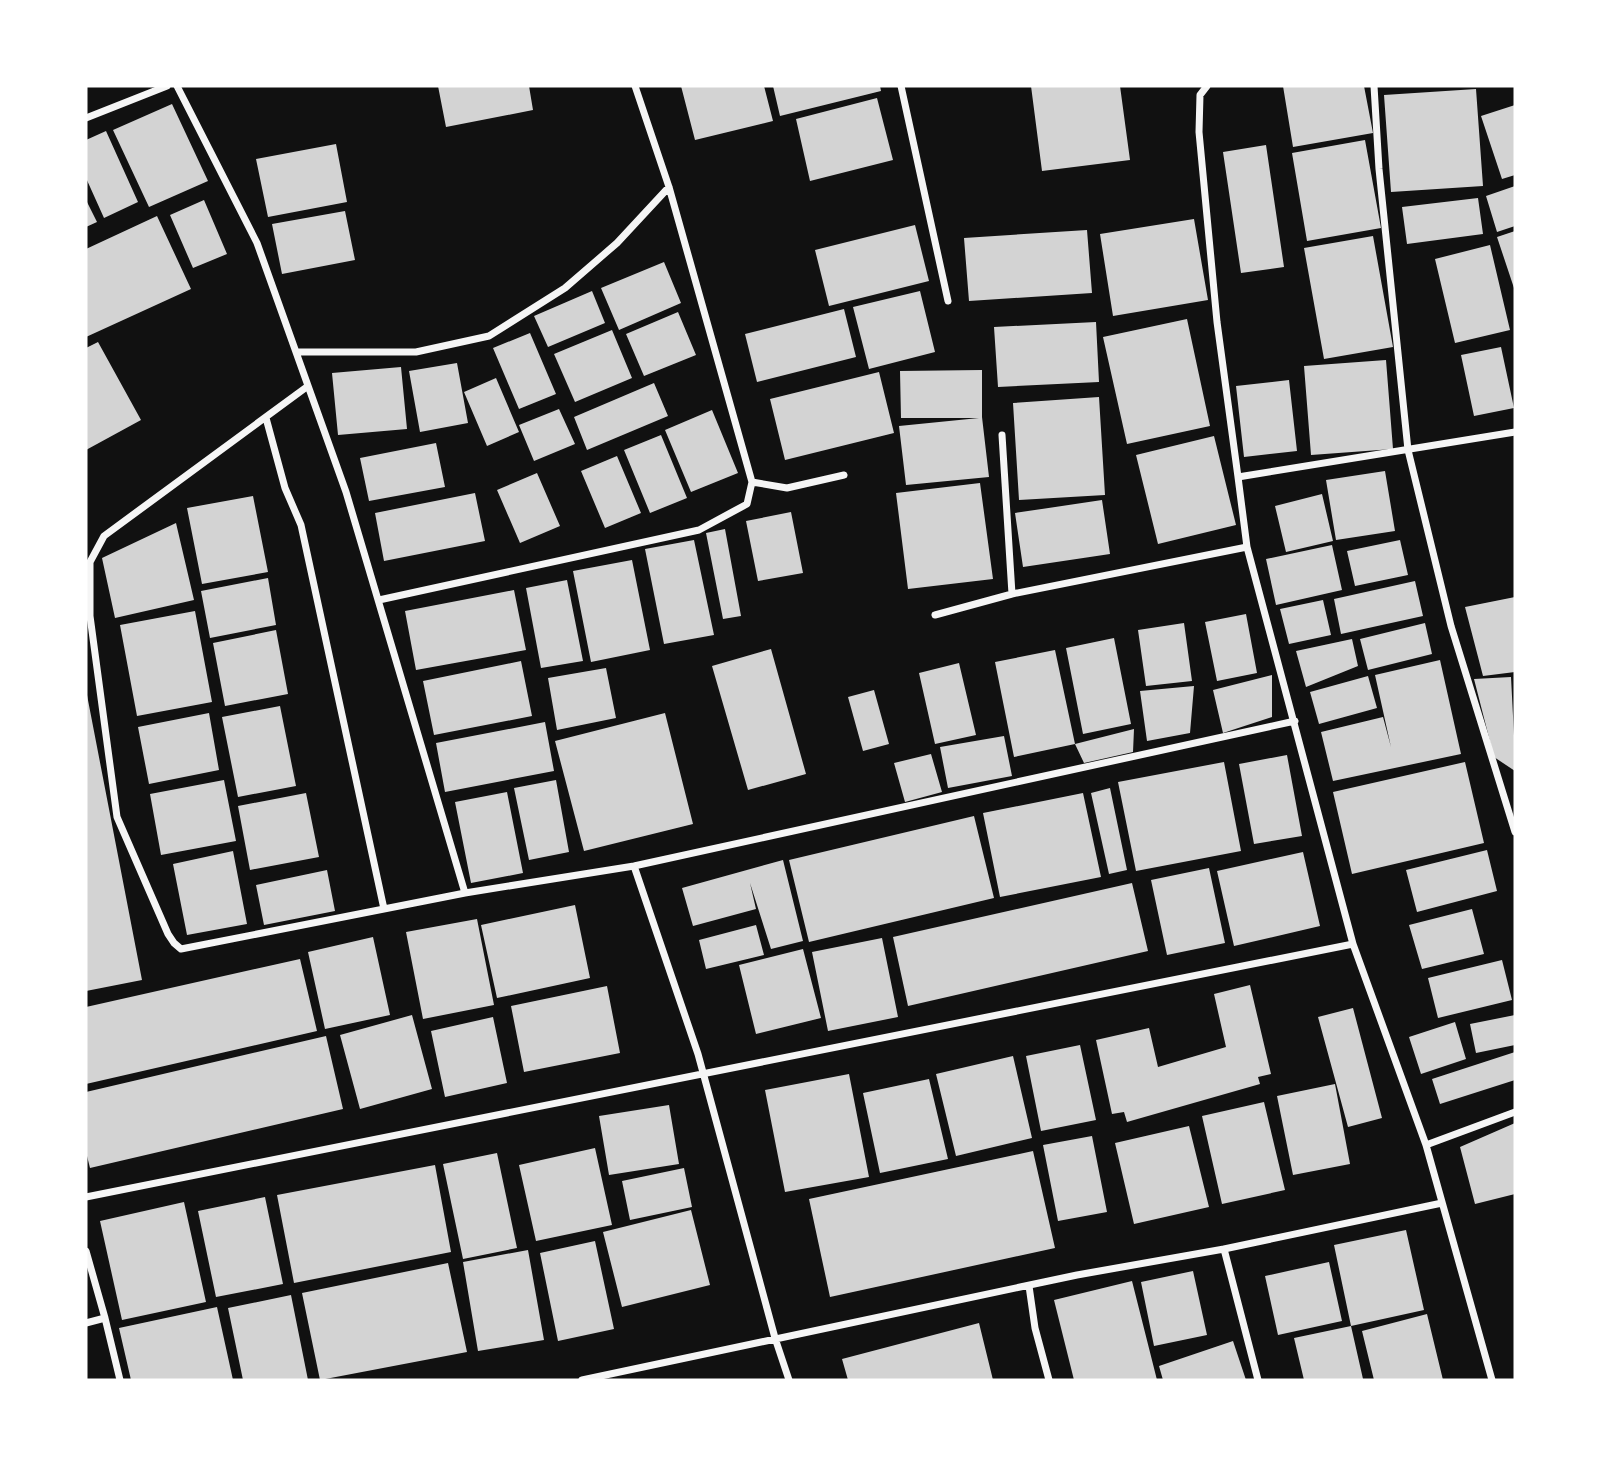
<svg xmlns="http://www.w3.org/2000/svg" width="1601" height="1466" font-family="'Public Sans',sans-serif">
<rect width="100%" height="100%" fill="#111"/>
<!-- building -->
<path fill="#d3d3d3" d="M438,86H529L533,110L446,127Z
M681,86H764L773,121L695,140Z
M773,86H880L881,91L780,116Z
M1031,86H1120L1130,160L1042,171Z
M1283,86H1364L1373,133L1293,147Z
M1476,89L1483,186L1391,192L1384,95Z
M877,98L893,160L810,181L796,119Z
M172,104L208,181L149,207L113,130Z
M1515,105V175L1502,179L1481,116Z
M106,131L138,202L104,218L86,178V140Z
M1365,140L1381,228L1307,241L1292,153Z
M336,144L347,202L268,217L256,159Z
M1266,145L1284,267L1241,273L1223,152Z
M1515,186V226L1497,232L1486,196Z
M1478,198L1483,234L1407,244L1402,207Z
M86,200L97,222L86,227Z
M204,200L227,254L193,268L170,215Z
M345,211L355,260L282,274L272,224Z
M157,216L191,289L86,337V249Z
M1194,219L1208,300L1113,316L1100,234Z
M915,225L929,281L829,306L815,250Z
M1087,230L1092,293L969,301L964,238Z
M1515,231V291L1497,237Z
M1373,236L1393,347L1324,359L1304,248Z
M1490,245L1510,330L1455,343L1435,259Z
M664,262L681,303L619,330L601,288Z
M592,291L605,323L548,347L534,316Z
M920,291L935,352L869,369L853,307Z
M844,309L856,357L757,382L745,334Z
M678,312L696,355L644,376L626,334Z
M1187,319L1210,426L1127,444L1103,337Z
M1096,322L1099,382L998,387L994,327Z
M612,330L632,378L575,402L554,354Z
M530,333L556,394L519,409L493,348Z
M98,342L141,420L86,450V348Z
M1501,347L1514,408L1474,416L1461,355Z
M1386,360L1393,449L1311,455L1304,366Z
M457,363L468,423L420,432L409,371Z
M401,367L407,429L338,435L332,373Z
M982,370V417L989,477L906,485L899,426L979,418H901L900,371Z
M879,372L894,433L785,460L770,399Z
M496,378L519,432L487,446L464,392Z
M1289,380L1297,451L1244,457L1236,386Z
M654,383L668,416L587,450L574,417Z
M1099,397L1105,495L1019,500L1013,403Z
M559,409L575,444L534,461L519,425Z
M712,410L738,473L691,492L665,430Z
M661,435L687,498L650,513L624,450Z
M1214,436L1236,525L1158,544L1136,455Z
M436,443L445,487L369,501L360,458Z
M617,456L641,513L605,528L581,471Z
M1385,471L1395,531L1336,540L1326,480Z
M537,473L560,526L520,543L497,490Z
M980,483L993,579L908,589L896,493Z
M475,493L485,541L384,561L375,513Z
M1322,494L1333,541L1286,552L1275,506Z
M253,496L268,572L202,584L187,508Z
M1102,500L1110,554L1023,567L1015,513Z
M791,512L803,573L758,581L746,521Z
M176,523L194,600L115,618L102,558Z
M725,529L741,616L723,619L706,533Z
M694,540L714,635L664,644L645,549Z
M1400,540L1408,575L1355,586L1347,551Z
M1332,545L1342,590L1276,605L1266,559Z
M632,560L650,650L591,662L573,571Z
M268,578L276,625L210,638L201,591Z
M567,580L583,661L541,668L526,588Z
M1415,581L1423,616L1341,634L1334,599Z
M514,590L526,650L416,670L405,611Z
M1515,597V672L1483,676L1465,607Z
M1323,600L1331,635L1289,644L1280,609Z
M195,611L212,702L137,716L120,625Z
M1246,614L1257,673L1217,681L1205,622Z
M1184,623L1192,681L1146,686L1138,630Z
M1425,623L1432,654L1368,670L1360,639Z
M276,630L288,694L225,706L213,643Z
M1114,638L1131,724L1083,734L1066,648Z
M1352,639L1358,666L1306,687L1296,651Z
M771,649L806,774L748,790L712,666Z
M1055,650L1075,744L1014,757L995,662Z
M1440,660L1461,754L1333,781L1321,732L1383,717L1391,747L1375,675Z
M521,661L532,716L434,735L423,681Z
M959,663L976,735L935,744L919,673Z
M606,668L616,718L557,730L548,678Z
M1272,675V717L1223,733L1213,690Z
M1368,676L1377,708L1319,724L1310,692Z
M1511,677L1515,755V771L1494,757L1474,679Z
M1194,686L1190,733L1147,741L1140,691Z
M874,690L889,744L863,751L848,697Z
M87,695L142,980L86,991V696Z
M280,706L296,786L238,797L222,717Z
M209,713L219,770L149,784L138,727Z
M665,713L693,824L584,851L555,741Z
M545,722L554,771L445,792L436,743Z
M1134,729L1133,752L1084,763L1075,744Z
M1004,736L1012,776L948,788L940,747Z
M931,754L942,792L905,802L894,763Z
M1287,755L1302,836L1254,844L1239,764Z
M1224,762L1241,851L1136,871L1118,782Z
M1465,762L1484,843L1352,874L1333,792Z
M224,780L236,841L161,855L150,794Z
M556,780L569,852L529,860L514,788Z
M1110,788L1127,870L1109,874L1091,793Z
M507,792L523,873L471,883L455,802Z
M306,793L319,857L250,870L238,806Z
M1083,793L1101,877L1000,897L983,813Z
M974,816L994,898L809,942L789,860Z
M1487,850L1497,891L1417,912L1406,870Z
M233,851L247,924L187,935L173,864Z
M1303,852L1320,926L1234,946L1217,871Z
M783,860L803,941L771,949L750,883L756,909L693,926L682,888Z
M1209,868L1225,943L1167,955L1151,880Z
M327,870L335,911L264,925L256,885Z
M1132,883L1148,951L908,1006L893,937Z
M575,905L590,978L497,998L481,925Z
M1472,909L1484,954L1422,969L1409,925Z
M477,919L494,1005L423,1019L406,932Z
M756,925L764,955L706,969L699,940Z
M373,937L390,1015L325,1029L308,952Z
M882,938L898,1017L828,1031L812,952Z
M803,949L821,1018L756,1034L739,965Z
M300,959L317,1031L86,1084V1007Z
M1502,960L1512,1000L1438,1018L1428,978Z
M1250,985L1271,1074L1258,1077L1260,1084L1127,1122L1124,1112L1112,1114L1096,1040L1149,1028L1158,1067L1226,1047L1214,994Z
M607,986L620,1053L524,1072L511,1006Z
M1353,1008L1382,1118L1348,1127L1318,1017Z
M412,1015L432,1089L360,1109L340,1035Z
M1515,1015V1045L1476,1053L1470,1024Z
M493,1017L507,1083L445,1097L431,1031Z
M1455,1022L1466,1059L1421,1074L1409,1037Z
M326,1036L343,1109L90,1168L86,1152V1092Z
M1080,1045L1096,1120L1041,1131L1026,1056Z
M1515,1052V1080L1440,1104L1432,1079Z
M1013,1056L1032,1138L956,1156L936,1074Z
M849,1074L869,1177L785,1192L765,1090Z
M929,1079L948,1159L880,1173L863,1093Z
M1335,1084L1350,1164L1293,1175L1277,1096Z
M1264,1102L1285,1190L1222,1204L1202,1116Z
M669,1105L679,1164L609,1175L599,1116Z
M1515,1123V1194L1475,1204L1460,1147Z
M1189,1126L1209,1207L1134,1224L1115,1143Z
M1092,1136L1107,1212L1058,1221L1043,1145Z
M595,1148L612,1225L536,1241L519,1165Z
M1033,1151L1055,1248L830,1297L809,1199Z
M497,1153L517,1248L463,1259L443,1164Z
M435,1165L451,1252L294,1283L277,1195Z
M684,1168L692,1207L630,1220L622,1181Z
M265,1197L283,1284L216,1297L198,1211Z
M184,1202L206,1302L122,1320L100,1221Z
M691,1210L710,1285L622,1307L603,1232Z
M1406,1230L1424,1310L1351,1326L1334,1245Z
M595,1241L614,1329L558,1341L540,1253Z
M528,1250L544,1340L478,1351L463,1262Z
M1329,1262L1342,1321L1278,1335L1265,1276Z
M448,1263L467,1352L320,1380L302,1293Z
M1193,1271L1207,1335L1154,1346L1141,1282Z
M1132,1281L1157,1380H1074L1054,1300Z
M291,1295L308,1380H243L228,1308Z
M217,1307L233,1380H131L119,1328Z
M1427,1314L1443,1380H1374L1362,1331Z
M979,1323L993,1380H848L842,1359Z
M1351,1326L1363,1379L1304,1380L1294,1338Z
M1233,1341L1246,1380H1163L1159,1366Z"/>
<g fill="none" stroke-linecap="round" stroke-linejoin="round">
<!-- minor -->
<path stroke="#f5f5f5" stroke-width="7" d="M177,86L257,243L346,492L465,893
M901,86L948,301
M1207,86L1200,95L1199,132L1217,322L1238,477
M1374,86L1379,169L1408,450L1451,626L1515,832
M86,118L167,86
M296,352H416L489,336L565,288L617,243L669,187
M308,386L104,536L90,562V616L117,817L168,934L174,943L181,949L465,893L634,866L1295,721
M266,418L285,488L301,525L384,909
M1002,435L1012,594
M752,482L787,488L844,475
M379,600L699,530L747,504L752,482L669,187L635,86
M935,615L1012,594L1247,547
M634,866L698,1054L775,1338L789,1380
M1426,1145L1515,1112
M86,1197L1353,944
M1224,1249L1258,1380
M86,1251L105,1318L120,1380
M1029,1286L1035,1328L1049,1380
M86,1323L105,1318
M582,1380L1077,1275L1224,1249L1442,1203
M1492,1380L1426,1145L1353,944L1247,547L1238,477L1515,432"/>
</g>
<!-- border -->
<rect width="1601" height="1466" fill="none" stroke="#ffffff" stroke-width="175"/>
</svg>
